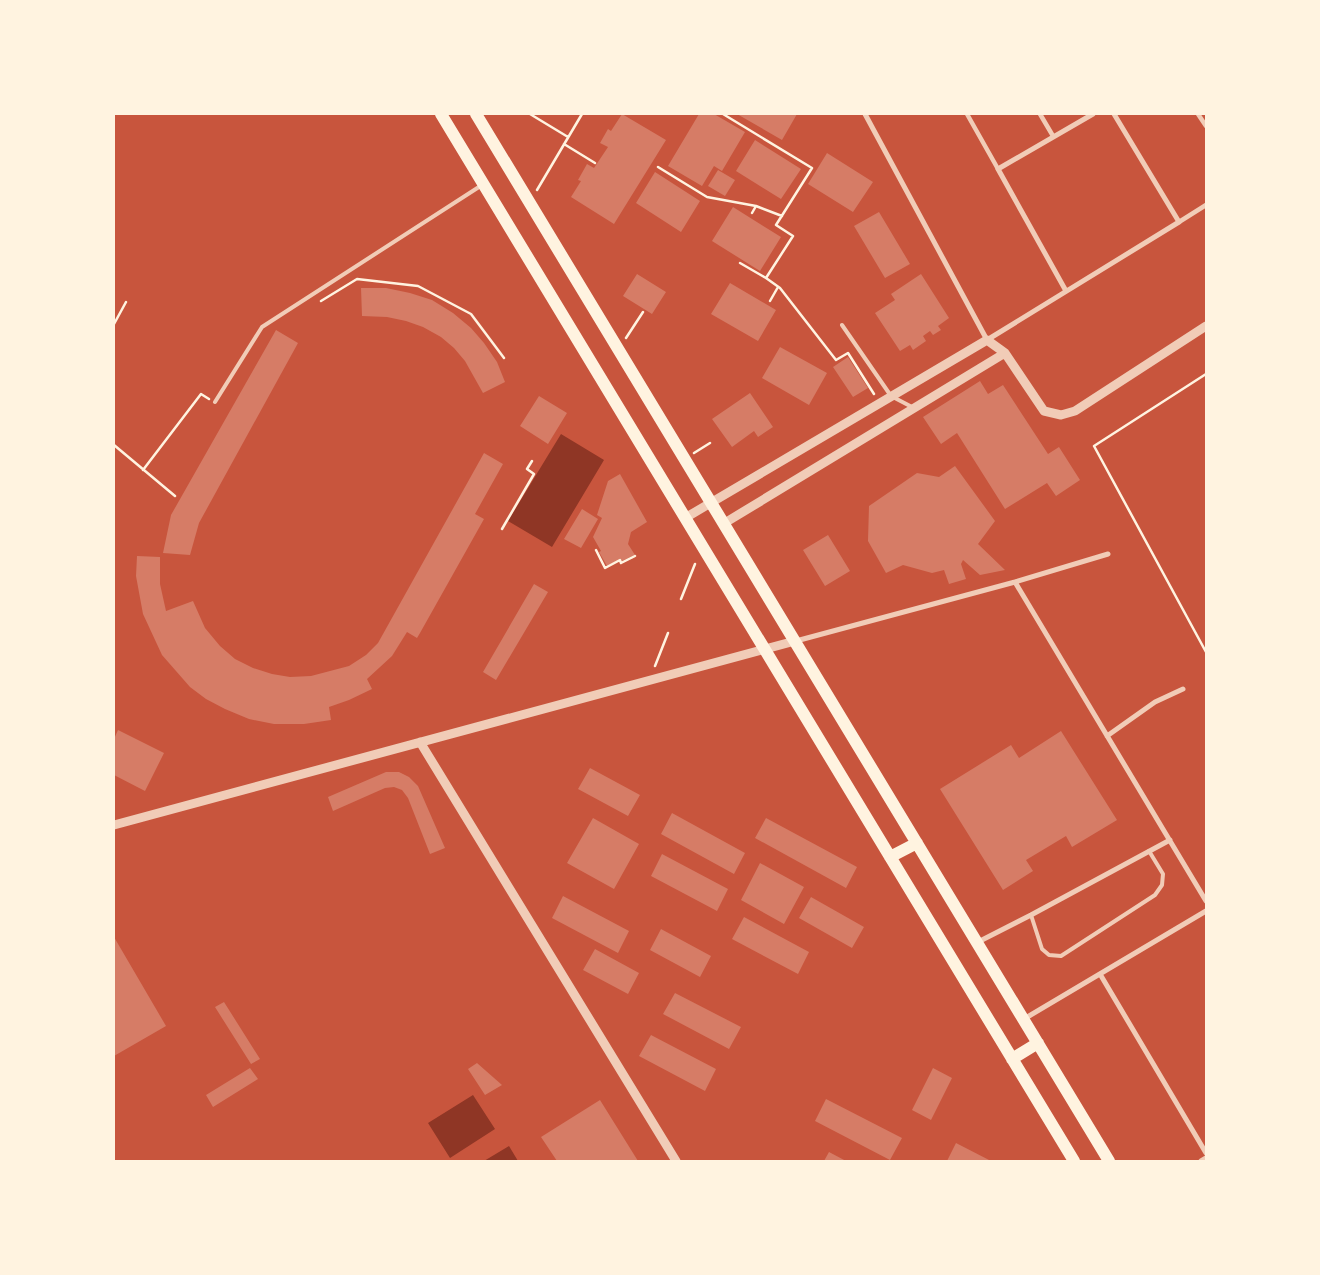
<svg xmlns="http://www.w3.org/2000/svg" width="1320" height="1275" font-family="Cabin,sans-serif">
<rect width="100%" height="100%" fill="#c8553d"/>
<!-- water -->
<path fill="#8f3625" d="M561,434L604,460L552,547L508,521Z
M473,1095L495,1129L450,1158L428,1123Z
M509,1146L518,1161H484Z"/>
<!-- building -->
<path fill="#d67c66" d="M622,114L666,140L614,224L571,197L581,181L578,180L587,164L594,168L608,147L600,143L608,129L611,131Z
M699,114H714L745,132L722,171L714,166L702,186L668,166Z
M737,114H797L782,140Z
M755,140L801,169L781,199L736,171Z
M827,153L873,182L853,212L808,184Z
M718,170L735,180L725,196L708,186Z
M655,172L700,201L681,232L636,203Z
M733,207L781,237L760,271L712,241Z
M879,212L910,264L885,278L854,226Z
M637,274L666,292L652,314L623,296Z
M921,274L949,318L938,326L941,330L933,335L930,331L923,336L926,341L913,350L910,345L900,351L875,313L895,300L891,294Z
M730,283L776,310L758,341L711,314Z
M361,288H386L410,293L432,300L453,313L471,328L484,343L497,362L505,382L483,393L465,361L454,348L441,337L423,327L406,321L387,317L362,316Z
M276,330L298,343L199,523L190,555L163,553L171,515Z
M780,347L827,373L809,405L762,378Z
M848,357L868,388L853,397L833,367Z
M980,381L988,394L1003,385L1048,454L1059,447L1080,480L1056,496L1047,483L1005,509L957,433L941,444L923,417Z
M750,393L773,427L758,437L754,431L732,447L712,419Z
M539,396L567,413L548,444L520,426Z
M484,453L503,464L475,514L484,519L420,633L417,638L407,632L392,656L367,679L372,689L349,700L329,707L331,720L304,724H274L249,719L225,709L206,699L190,687L162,655L143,614L136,576L137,556L160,557V584L166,611L193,601L205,628L220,646L235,659L253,668L272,674L290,677L311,676L349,666L366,655L378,643Z
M955,466L995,521L978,544L1005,570L980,575L963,560L961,564L966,579L949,584L944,570L932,573L903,565L886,573L868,541L869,506L917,473L939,477Z
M620,474L647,522L631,532L628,544L635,555L622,561L621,559L607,566L599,552L601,551L593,537L602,518L597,515L608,481Z
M582,509L598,519L581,548L564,539Z
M828,535L850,571L825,586L803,550Z
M534,584L548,592L496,680L483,672Z
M118,730L164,753L145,791L114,775V739Z
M1061,731L1117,820L1072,847L1066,836L1026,860L1033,871L1003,890L940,789L1011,745L1019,758Z
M590,768L640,795L628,816L578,789Z
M386,772H399L409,777L418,786L445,848L430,854L408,798L402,790L394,787L385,788L333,811L328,797Z
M672,813L745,853L734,874L661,834Z
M593,818L639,844L614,889L567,863Z
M766,818L857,867L846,888L755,838Z
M662,854L728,889L717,911L651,876Z
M760,863L804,887L784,924L741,900Z
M563,896L629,931L618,953L552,918Z
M811,897L864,927L852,948L799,918Z
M744,917L809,952L798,974L732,939Z
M661,929L711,956L700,977L650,950Z
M114,937L166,1026L114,1056Z
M595,949L639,973L628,994L583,970Z
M675,993L741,1027L729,1049L663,1014Z
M224,1002L260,1059L251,1064L215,1007Z
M651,1035L716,1069L705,1091L639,1056Z
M477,1063L502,1085L485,1095L468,1069Z
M250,1068L258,1079L213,1107L206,1095Z
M933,1068L952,1078L931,1120L912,1110Z
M826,1099L902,1138L890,1160L815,1121Z
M600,1100L638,1161H557L541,1137Z
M956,1143L991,1161H947Z
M829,1152L846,1161H824Z"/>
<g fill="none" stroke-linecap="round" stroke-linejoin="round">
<!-- path -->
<path stroke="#fff3e0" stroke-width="2.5" d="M530,114L568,137
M723,114L812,168L776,225L793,236L766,278L780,288L836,360L848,353L874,394
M564,144L595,163
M658,167L707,197L756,206L782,216
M537,190L582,114
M752,213L756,206
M740,263L766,278
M321,301L357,279L418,286L471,314L504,358
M770,301L778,287
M114,324L126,302
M626,338L643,312
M1206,374L1094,446L1206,652
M114,445L175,496
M694,453L710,443
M143,470L201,394L209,399
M502,529L534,474L527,469L532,461
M596,550L605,568L620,560L621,563L635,556
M681,599L695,564
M655,666L668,633"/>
<!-- service -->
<path stroke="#f1ccb7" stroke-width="4" d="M842,325L891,396L912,407
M215,402L262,327L482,185
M1031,915L1042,949L1049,955L1061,956L1155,895L1162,885L1163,874L1149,851"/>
<!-- pedestrian -->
<path stroke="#f1ccb7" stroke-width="4.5" d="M967,114L998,169
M1040,114L1053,136
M1198,114L1206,126
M1179,222L1206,205"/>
<!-- minor -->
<path stroke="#f1ccb7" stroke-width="5" d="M865,114L987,340L1179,222L1114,114
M1066,291L998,169L1093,114
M1015,582L1206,901
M796,641L1015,582L1108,554
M1107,736L1155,702L1183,689
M978,942L1031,915L1170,840
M1100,974L1206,1153
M1024,1019L1206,911
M1201,1161L1206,1158"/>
<!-- tertiary -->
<path stroke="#f1ccb7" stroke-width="9" d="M685,518L987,340L1005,353L1044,411L1061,415L1075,411L1206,326
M723,524L1005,353
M420,742L676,1161
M114,825L795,641"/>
<!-- primary -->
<path stroke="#fff3e0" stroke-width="12" d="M441,114L1074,1161
M476,114L1109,1161
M890,857L917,843
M1012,1059L1038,1043"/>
</g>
<!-- border -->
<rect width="1320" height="1275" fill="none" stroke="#fff3e0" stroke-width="230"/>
</svg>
